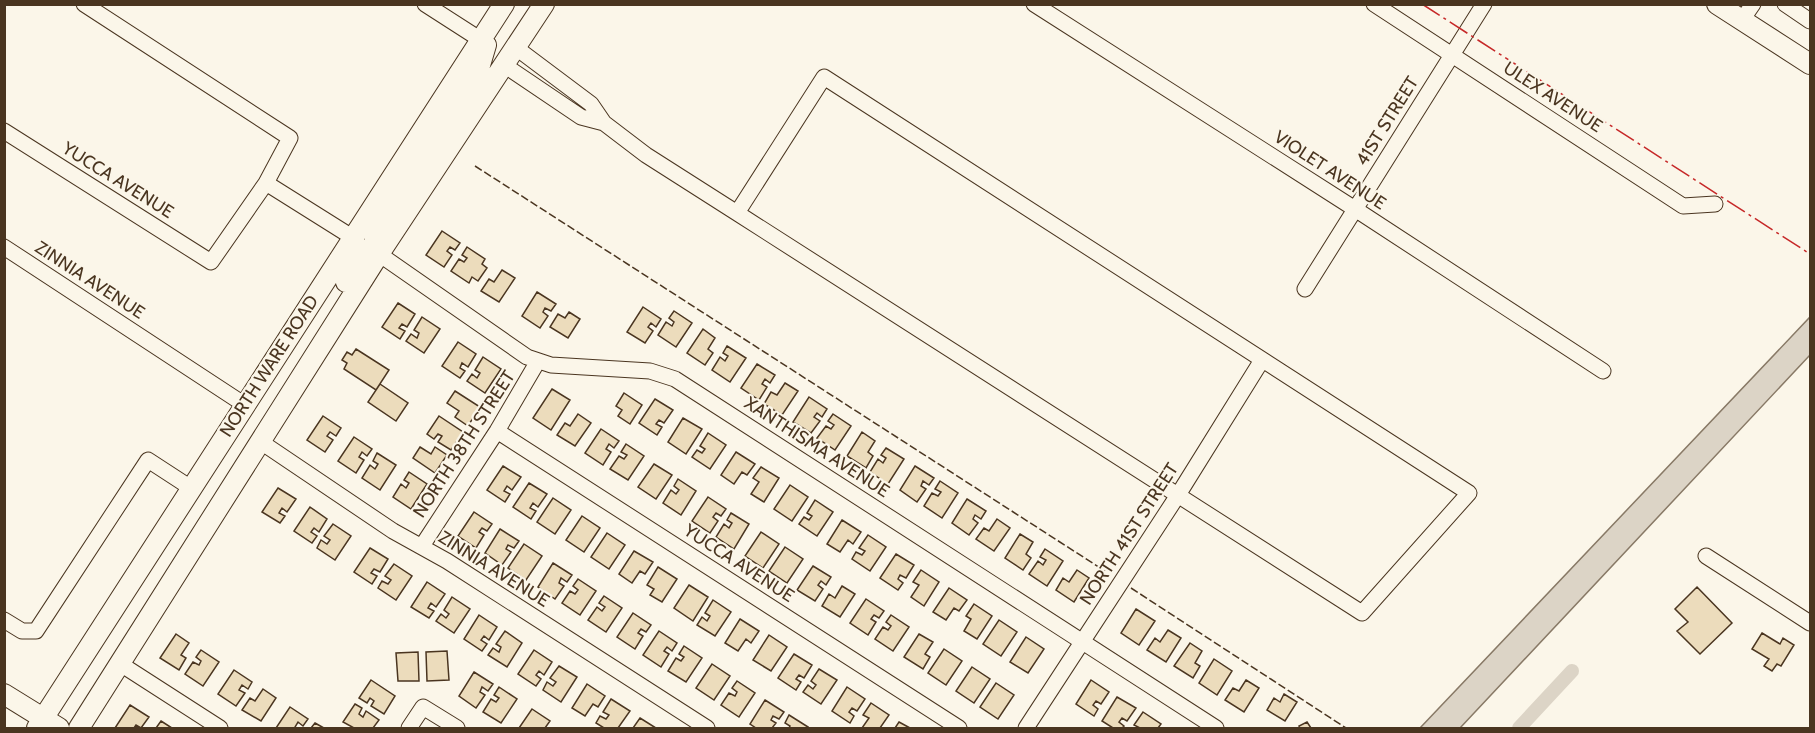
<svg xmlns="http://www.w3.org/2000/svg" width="1815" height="733" font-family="Cabin,sans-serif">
<rect width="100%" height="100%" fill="#fbf6e9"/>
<!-- water -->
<path fill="#dcd4c6" stroke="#887966" stroke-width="1.5" d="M1810,317V355L1460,728H1420Z"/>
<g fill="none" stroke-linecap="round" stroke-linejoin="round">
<!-- canal -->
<path stroke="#dcd4c6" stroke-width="14" d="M1519,728L1572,671"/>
</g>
<!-- building -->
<path fill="#ecdcbc" stroke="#4a3520" stroke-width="1.5" d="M442,231L460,243L455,250L450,247L447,251L452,255L444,267L426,255Z
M467,247L485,259L482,264L487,268L478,281L472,277L469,283L451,271L459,259L464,262L467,258L462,255Z
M502,270L515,278L499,302L481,291L489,279L494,282Z
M537,292L556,304L551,311L545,308L543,312L548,316L540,328L522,316Z
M398,303L415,314L407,327L402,324L399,328L405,331L400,339L382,327Z
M643,307L661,319L656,327L651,323L648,327L653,331L645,343L627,332Z
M674,311L692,323L676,347L658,335L666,322L672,326L674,322L669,318Z
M569,312L580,319L568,338L550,327L558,314L565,318Z
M422,317L440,329L424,353L406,341L411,334L417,338L419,333L414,330Z
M703,329L715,338L708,349L713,353L705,365L687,353Z
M458,342L476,354L468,367L462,363L460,368L465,371L460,378L442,366Z
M727,346L746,358L730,382L712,370L720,357L725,361L728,356L723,353Z
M356,349L389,370L376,390L344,369L347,363L342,360L347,352L352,355Z
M483,357L501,369L485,393L467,381L472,374L477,378L480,373L475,370Z
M757,364L775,375L770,383L765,379L762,384L767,387L759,400L741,388Z
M785,383L798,391L782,415L764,404L771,392L777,395Z
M380,384L408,403L396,421L368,402Z
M552,389L570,400L551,430L533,418Z
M455,391L480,407L468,426L455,417L459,411L447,403Z
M624,393L642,405L630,424L618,416L622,410L616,406Z
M809,397L827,409L822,417L817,413L814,417L820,421L811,433L793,422Z
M655,399L673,410L664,423L659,420L656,424L662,427L657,435L639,423Z
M578,414L591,423L575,446L557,435L565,423L570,426Z
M833,414L851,426L835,450L817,438L826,426L831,429L834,425L828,421Z
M323,416L341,428L336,436L330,432L327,436L333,440L325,452L307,440Z
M439,416L463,432L451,450L438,442L442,436L438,434L434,439L427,434Z
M683,418L702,429L686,454L668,442Z
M601,429L619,441L614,448L609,444L606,449L611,452L603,465L585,453Z
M862,432L875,441L868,452L873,456L866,468L847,456Z
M708,433L726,445L710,469L692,457L697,450L702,453L705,449L700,446Z
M354,437L372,449L367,456L362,452L359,457L364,460L356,473L338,461Z
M626,444L644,456L628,480L610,469L619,456L624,459L627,455L621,452Z
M420,447L431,454L435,447L447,455L435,473L413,458Z
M886,448L904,459L888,484L870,472L878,459L883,463L886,458L881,455Z
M736,452L755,464L747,475L742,472L734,484L721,475Z
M377,453L396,465L380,490L362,478L370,465L375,469L378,464L373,461Z
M654,464L672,475L656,499L638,487Z
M503,466L521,477L512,490L507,486L504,491L510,494L505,502L487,490Z
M915,466L934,478L929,485L923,481L921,486L926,489L917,502L900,490Z
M761,467L779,478L764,502L751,494L759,482L753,478Z
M409,472L427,484L411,509L393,497L401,484L406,488L409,483L404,480Z
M678,479L696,491L681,515L663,503L671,490L676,494L679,490L674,486Z
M940,481L958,493L942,518L924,506L932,493L938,496L941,492L935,489Z
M529,483L547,494L538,507L533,503L530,508L536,511L531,519L513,507Z
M790,485L808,497L792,521L774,509Z
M278,488L296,499L287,512L282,508L279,513L285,516L280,523L262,512Z
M708,497L726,509L721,516L716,513L713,517L718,521L710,533L692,521Z
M553,498L571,510L555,534L537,522Z
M967,499L986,511L981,519L975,515L973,519L978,523L969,535L952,523Z
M815,500L833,512L817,536L799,524L804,517L809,520L812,516L807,513Z
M310,507L327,519L319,532L314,528L311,532L317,536L312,543L294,531Z
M474,512L492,524L487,531L482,528L479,532L484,535L476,548L458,536Z
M731,513L749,524L734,549L716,537L724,524L729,528L732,523L727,520Z
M582,516L600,528L584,552L566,540Z
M997,519L1010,528L994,551L976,539L984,528L989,531Z
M842,520L861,532L853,544L848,540L840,552L827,544Z
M333,524L351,536L335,560L317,548L321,540L327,544L330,540L324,536Z
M500,529L519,541L514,548L508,545L506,549L511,552L502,565L485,553Z
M761,532L779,544L763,568L745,556Z
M607,533L625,545L609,569L591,557Z
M1020,534L1033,542L1026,554L1031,558L1023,570L1005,558Z
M868,535L886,547L870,571L852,559L856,552L862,555L865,551L859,548Z
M524,544L542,556L526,580L508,568Z
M785,547L803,559L787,583L769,571Z
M370,548L388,559L380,572L374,569L371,573L377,576L372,584L354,572Z
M1045,549L1063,561L1047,586L1029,574L1038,561L1043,565L1046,560L1040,557Z
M634,551L653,562L645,574L640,571L632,583L619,574Z
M896,554L914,565L906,578L900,575L898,579L903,583L898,590L880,578Z
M553,563L572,575L567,582L561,578L559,583L564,586L555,599L538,587Z
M394,564L412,576L396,600L378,588L382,581L388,584L391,580L385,576Z
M813,566L831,577L826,585L821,581L818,585L823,589L815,601L797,590Z
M658,567L677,579L662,602L650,595L654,589L647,585Z
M921,570L939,582L924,606L911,597L919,585L913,582Z
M1077,570L1089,578L1074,602L1056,590L1063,578L1069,582Z
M578,579L596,591L580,615L562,603L570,591L575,594L578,590L573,586Z
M427,582L445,594L436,607L431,603L428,608L434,611L429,618L411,607Z
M689,585L708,597L693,621L674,608Z
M842,586L855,594L840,617L822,606L829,594L835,598Z
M1697,587L1732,623L1700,654L1677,631L1688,622L1675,609Z
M949,588L967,600L959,611L954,608L946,620L933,612Z
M604,596L622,608L606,632L588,620L597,607L602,611L605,607L599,603Z
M452,597L470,609L454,633L436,621L441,614L446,618L449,614L444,610Z
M866,599L884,611L879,618L874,615L871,619L876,622L868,635L850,623Z
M713,600L731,612L715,636L697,625L702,617L707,621L710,616L705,613Z
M974,604L992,616L977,639L964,631L971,619L966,616Z
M1136,609L1155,621L1139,645L1121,633Z
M633,613L651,625L646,632L641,629L638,633L643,636L635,649L617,637Z
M479,615L497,627L489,640L484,636L481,640L487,644L482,651L464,639Z
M891,615L909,627L893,651L875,639L883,627L888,630L891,626L886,622Z
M740,619L759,631L751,643L746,639L738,651L725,643Z
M999,620L1017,632L1001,656L983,644Z
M1168,630L1181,638L1166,662L1147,650L1155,638L1160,642Z
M505,631L522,643L507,667L488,655L493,648L499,652L501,647L496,644Z
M659,631L677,643L672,651L667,647L664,651L669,654L661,667L643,655Z
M1762,633L1780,644L1783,638L1794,645L1781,666L1777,664L1772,671L1764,666L1769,659L1752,649Z
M176,634L189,643L181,655L186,658L179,670L160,658Z
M919,634L933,642L925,654L930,657L923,669L904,657Z
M769,635L787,647L771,671L753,660Z
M1026,637L1044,649L1028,673L1010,662Z
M1190,643L1202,651L1195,663L1200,666L1193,678L1174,666Z
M684,646L702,658L686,682L668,671L676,658L681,661L684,657L679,654Z
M944,649L962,661L946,685L928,673Z
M201,650L219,662L203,686L185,674L193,662L199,665L201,661L196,657Z
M534,650L552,662L544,675L539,671L536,675L541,679L536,686L518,674Z
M447,651L449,680L427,681L426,652Z
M418,652L419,681H398L396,653Z
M794,654L812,665L804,678L799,675L796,679L801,682L796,690L778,678Z
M1214,659L1232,671L1217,695L1199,683Z
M712,664L730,676L714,700L696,688Z
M559,666L577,677L561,702L543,690L547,682L553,686L556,682L550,678Z
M972,667L990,679L974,703L956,691Z
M819,669L837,680L821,704L803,692L808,685L813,689L816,685L811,681Z
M234,670L252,682L248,689L242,685L239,690L245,693L236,706L218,694Z
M474,672L493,684L488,691L482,687L480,692L485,695L476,708L459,696Z
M371,680L395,696L384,714L371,706L374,701L370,698L367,703L359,698Z
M1091,680L1109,692L1101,704L1096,701L1093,705L1098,709L1094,716L1076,704Z
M1246,680L1259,688L1244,712L1225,700L1233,688L1239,691Z
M737,681L755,693L739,717L721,705L729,693L735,696L737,692L732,688Z
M996,683L1014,695L998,719L980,707Z
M587,684L605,696L598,707L593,704L585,716L572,708Z
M499,687L517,699L501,723L483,712L491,699L496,702L499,698L494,695Z
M847,687L865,699L857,711L852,708L849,712L854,716L850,723L832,711Z
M263,689L276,698L261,721L242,710L250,698L255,701Z
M1284,694L1297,702L1285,721L1267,710L1274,698L1280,702Z
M1117,697L1136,708L1127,721L1122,718L1119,722L1124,726L1122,728H1113L1102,721Z
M611,699L630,711L618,728H604L596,723L600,716L606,719L609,715L603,712Z
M765,700L784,712L779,719L773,716L771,720L776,723L772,728H756L750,724Z
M871,703L889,715L880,728H862L869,718L863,715Z
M355,704L362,708L359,714L363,717L366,711L379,720L373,728H354L343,722Z
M130,705L149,717L141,728L136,725L134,728H115Z
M290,707L308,719L303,726L298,722L295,727L298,728H276Z
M532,709L550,721L545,728H519Z
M1143,712L1161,724L1158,728H1140L1134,725Z
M789,715L808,727L807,728H789L790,726L785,723Z
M640,718L656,728H633Z
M161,721L172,728H156Z
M899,722L910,728H895Z
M1307,722L1311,728H1300L1299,726Z
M315,723L324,728H311Z"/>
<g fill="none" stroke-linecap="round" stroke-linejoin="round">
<!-- minor casing -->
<g stroke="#4a3520" stroke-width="17">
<path id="minor" d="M425,4L481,40
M1034,4L1355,209L1603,371
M1374,4L1683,206L1715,204
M1785,4L1810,21
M1742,20L1753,4
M515,47L591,104L604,123L646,155L737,213L1362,613L1469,493L824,77L737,213
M504,65L581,117L604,123
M4,131L211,262L266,183L290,138L84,4
M266,183L352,237
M4,247L245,405
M379,254L527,357L551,365L650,371L675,379L1216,728
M1305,289L1484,4
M497,431L959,728
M261,442L393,531L447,561L707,728
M422,546L497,431L538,361
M1706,556L1810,623
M4,620L22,631H36L148,460L191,488
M119,663L220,728
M409,728L423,707L457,728
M1026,728L1178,495L1262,360"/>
</g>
<!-- major casing -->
<g stroke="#4a3520" stroke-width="22">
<path id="major" d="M1717,4L1810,64
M374,246L375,237L378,231L478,72L486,45
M346,282C358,263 364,259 352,237
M4,694L59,728
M37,728L504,4
M79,728L379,254L544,4"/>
</g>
<!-- minor -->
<use href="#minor" stroke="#fbf6e9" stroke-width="15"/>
<!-- major -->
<use href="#major" stroke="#fbf6e9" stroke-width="20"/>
<!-- fence -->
<path stroke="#4a3520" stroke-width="1.5" stroke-dasharray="8 3" stroke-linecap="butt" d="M475,166L1105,571
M1131,588L1346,728"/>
<!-- power -->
<path stroke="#c62828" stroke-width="1.5" stroke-dasharray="21 4.5 3 4.5" stroke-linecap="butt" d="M1422,4L1810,254"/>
</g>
<g text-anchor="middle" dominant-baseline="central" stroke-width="4.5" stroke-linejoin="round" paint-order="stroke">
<!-- street labels -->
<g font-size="18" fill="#4a3520" stroke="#fbf6e9">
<text transform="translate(1553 97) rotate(33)">ULEX AVENUE</text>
<text transform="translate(1387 121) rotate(-58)">41ST STREET</text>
<text transform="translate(1330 170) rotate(33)">VIOLET AVENUE</text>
<text transform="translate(118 180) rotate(32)">YUCCA AVENUE</text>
<text transform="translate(90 280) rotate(33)">ZINNIA AVENUE</text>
<text transform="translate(269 366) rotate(-57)">NORTH WARE ROAD</text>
<text transform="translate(464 444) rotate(-57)">NORTH 38TH STREET</text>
<text transform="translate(817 447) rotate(33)">XANTHISMA AVENUE</text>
<text transform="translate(1129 534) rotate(-57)">NORTH 41ST STREET</text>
<text transform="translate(739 563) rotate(33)">YUCCA AVENUE</text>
<text transform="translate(494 569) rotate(32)">ZINNIA AVENUE</text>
</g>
</g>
<!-- border -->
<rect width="1815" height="733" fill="none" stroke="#4a3520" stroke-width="12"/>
</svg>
